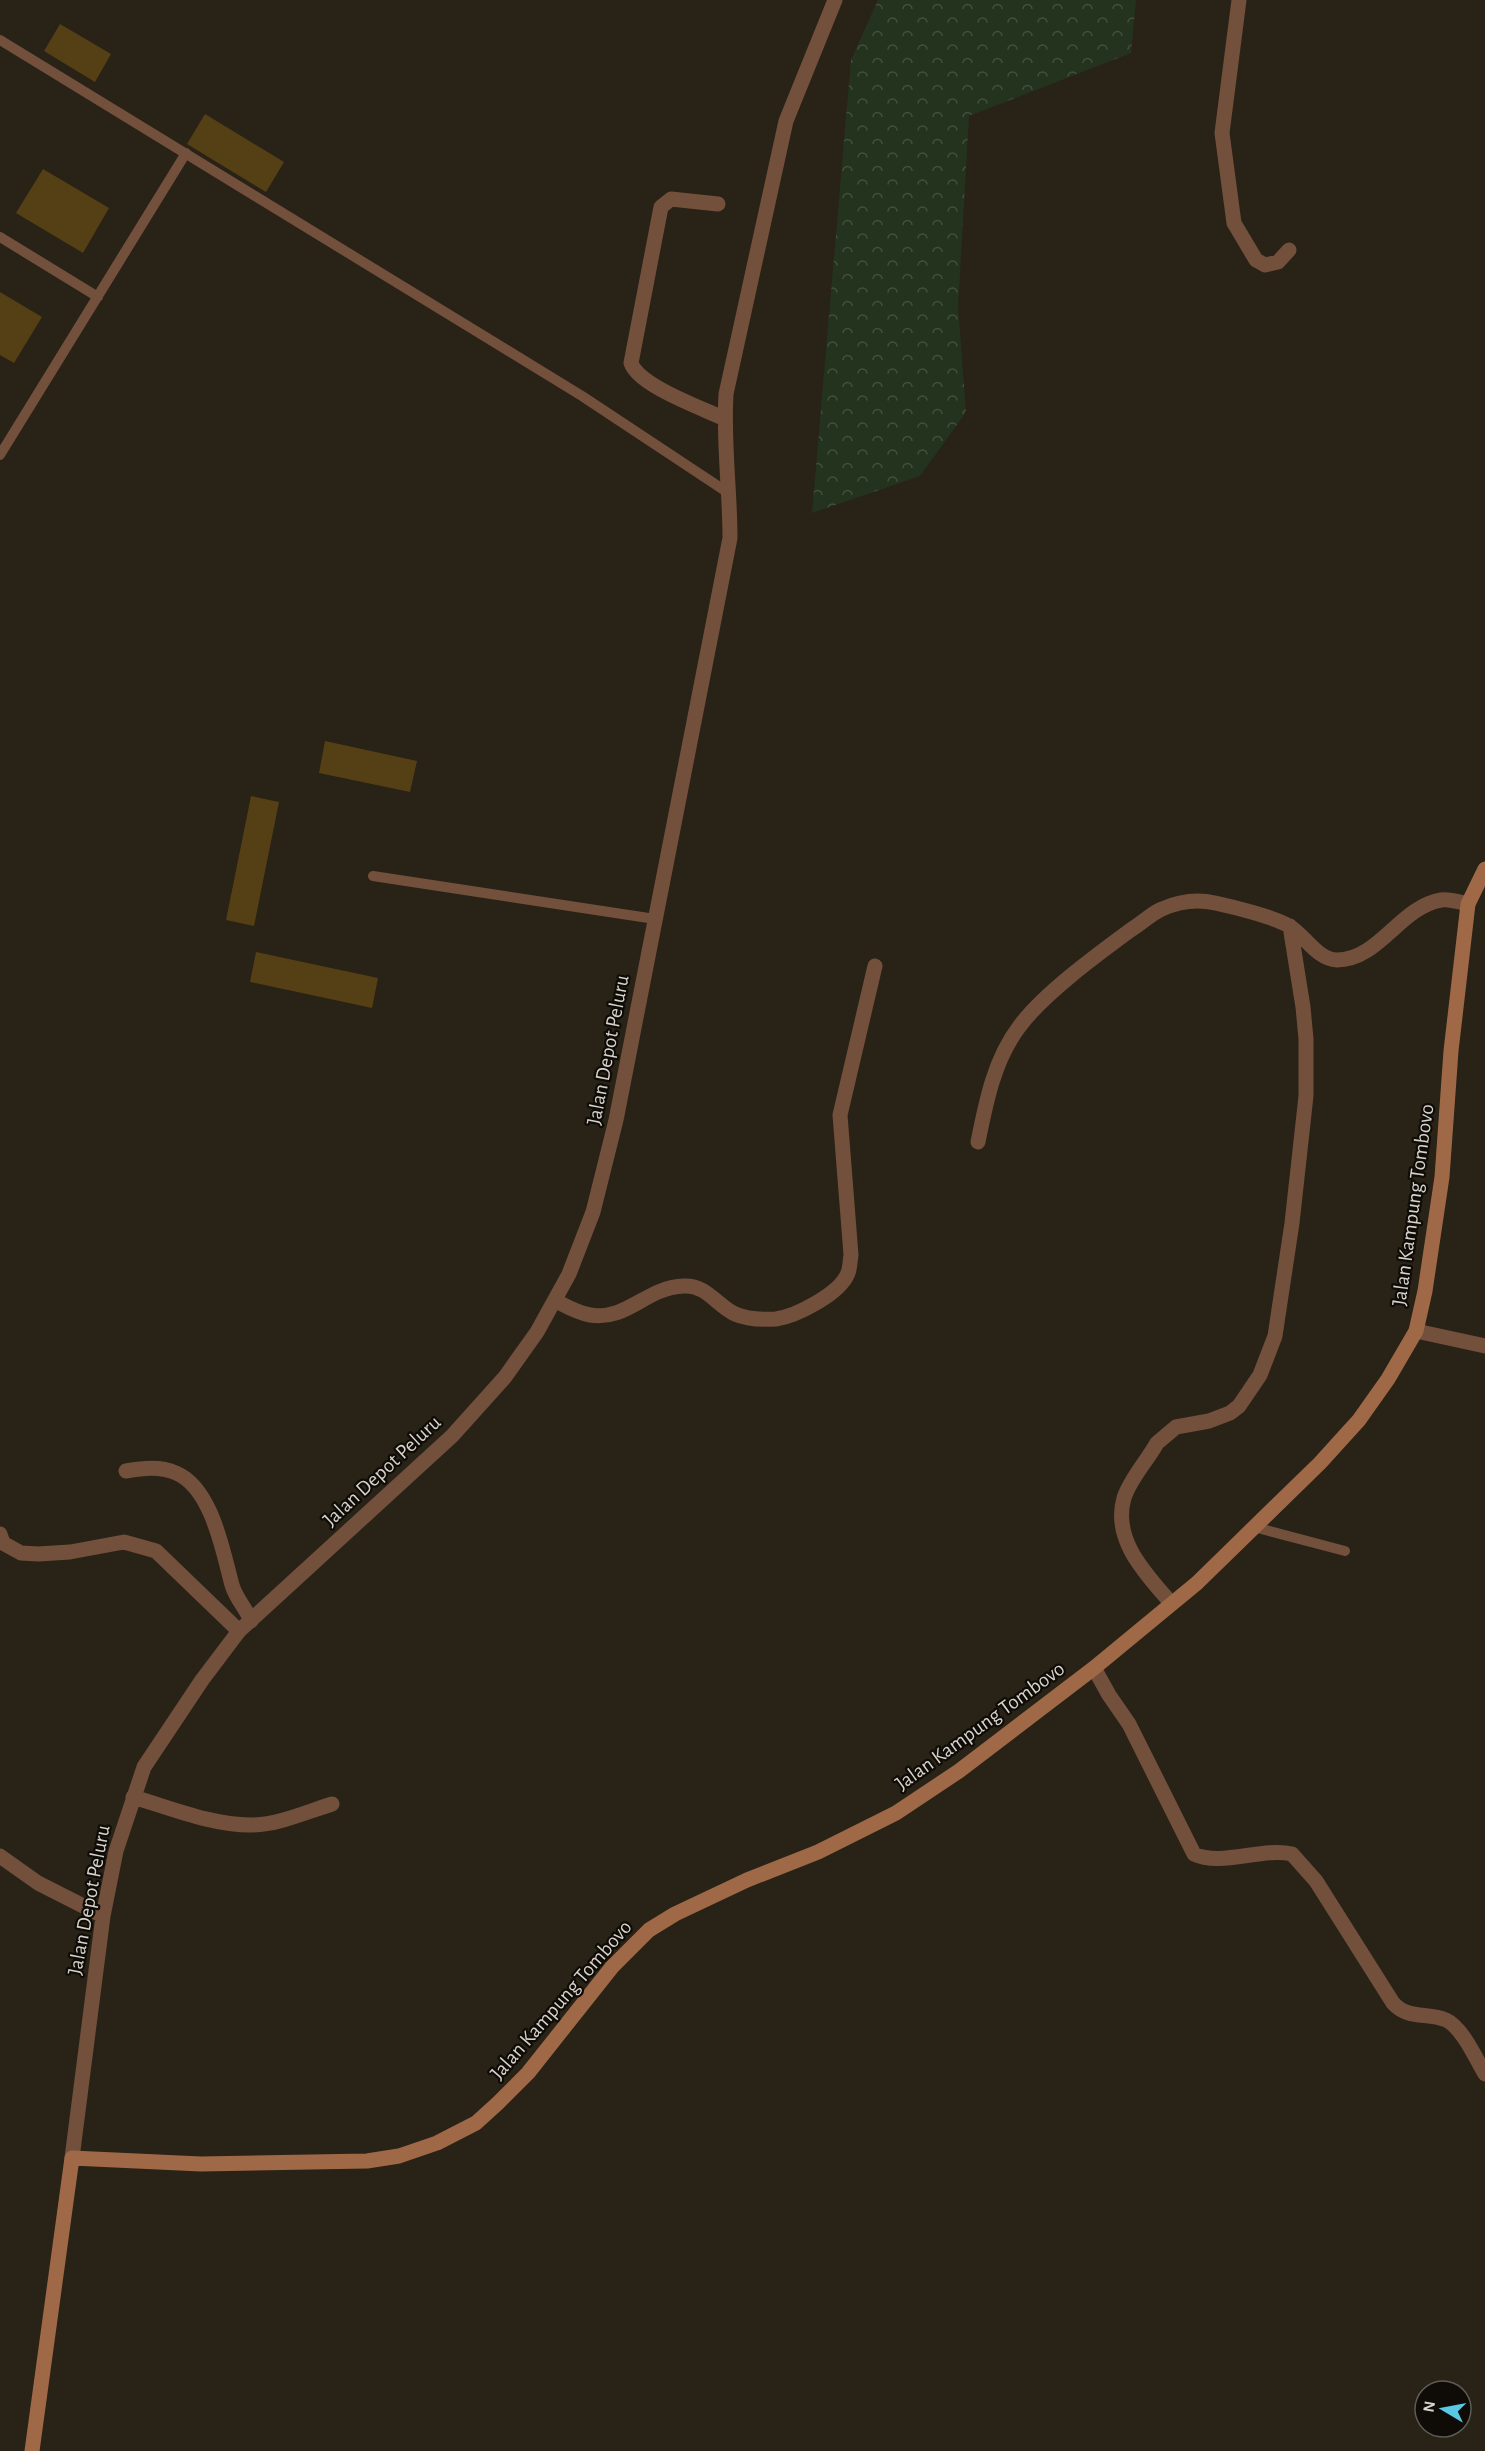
<svg xmlns="http://www.w3.org/2000/svg" width="1485" height="2451" font-family="'Alegreya Sans',sans-serif">
<defs>
<pattern id="forest-crowns" width="20" height="18" patternUnits="userSpaceOnUse" patternTransform="scale(1.5)"><rect width="20" height="18" fill="#24331d"/><path d="M2 6a3 3 0 1 1 6 0M12 15a3 3 0 1 1 6 0" fill="none" stroke="#43503c"/></pattern>
</defs>
<rect width="100%" height="100%" fill="#292217"/>
<!-- forest -->
<path fill="url(#forest-crowns)" d="M878,0H1136L1131,53L969,116L958,307L966,412L920,476L812,513L851,60Z"/>
<!-- building -->
<path fill="#553f15" d="M60,24L111,54L95,82L44,51Z
M205,114L284,162L266,192L187,144Z
M43,169L109,208L83,253L16,213Z
M0,292L42,317L14,363L0,355Z
M325,741L417,761L410,792L319,773Z
M251,796L279,802L254,926L226,920Z
M256,952L378,978L372,1008L250,982Z"/>
<g fill="none" stroke-linecap="round" stroke-linejoin="round">
<!-- lane -->
<path stroke="#73503b" stroke-width="10" d="M0,40L582,396L730,494
M0,237L98,297
M0,455L186,153
M373,876L655,919
M1254,1527L1345,1551"/>
<!-- street -->
<path stroke="#73503b" stroke-width="15" d="M1239,0L1222,133L1234,223L1256,260L1265,265L1278,262L1289,250
M718,204L671,199L661,207L631,363C639,386 702,408 725,419
M978,1142C986,1102 994,1060 1019,1027C1043,994 1098,954 1132,929C1142,923 1152,913 1162,909C1180,901 1197,899 1215,903C1234,907 1274,917 1289,926C1305,935 1316,959 1337,960C1379,960 1400,907 1441,900C1449,899 1460,902 1468,904
M556,1301C566,1306 578,1313 590,1315C628,1321 646,1287 684,1286C707,1285 716,1305 735,1314C747,1319 762,1320 776,1319C796,1316 840,1294 848,1273C850,1268 850,1261 851,1255L840,1115L875,966
M1416,1331L1485,1346
M126,1471C143,1468 160,1466 176,1473C212,1488 223,1552 232,1585C236,1599 246,1608 251,1621
M0,1534L3,1543L21,1553L38,1554L70,1552L124,1542L156,1551L239,1631
M1171,1603C1146,1574 1112,1540 1124,1498C1130,1479 1147,1461 1157,1443L1176,1427L1209,1421L1230,1413L1239,1406L1260,1375L1275,1336L1292,1223L1306,1096V1039L1303,1007L1290,926
M1094,1668L1109,1695L1129,1724L1194,1854C1221,1867 1262,1847 1292,1854L1316,1881L1393,2003C1408,2020 1428,2012 1446,2020C1462,2027 1476,2059 1485,2074
M133,1797C171,1808 211,1825 251,1825C278,1825 306,1812 332,1804
M0,1856L38,1883L103,1916
M72,2158L103,1916L116,1851L144,1767L202,1680L239,1631L452,1436L505,1377L537,1332L569,1274L593,1212L616,1120L730,538C730,490 723,442 726,394L786,121L835,0"/>
<!-- secondary -->
<path stroke="#9f6947" stroke-width="15" d="M32,2451L72,2158L201,2164L367,2161L399,2156L437,2143L476,2123L498,2103L528,2073L612,1967L649,1930L675,1914L747,1880L818,1852L896,1813L959,1771L1094,1668L1197,1583L1320,1463L1359,1420L1388,1379L1416,1331L1425,1291L1442,1177L1451,1051L1468,904L1485,869"/>
</g>
<g text-anchor="middle" dominant-baseline="central" stroke-width="4.5" stroke-linejoin="round" paint-order="stroke">
<!-- street labels -->
<g font-size="21" fill="#d7d2cb" stroke="#0f0c07">
<text transform="translate(608 1050) rotate(-79)">Jalan Depot Peluru</text>
<text transform="translate(1413 1205) rotate(-82)">Jalan Kampung Tombovo</text>
<text transform="translate(382 1471) rotate(-43)">Jalan Depot Peluru</text>
<text transform="translate(980 1726) rotate(-36)">Jalan Kampung Tombovo</text>
<text transform="translate(89 1900) rotate(-79)">Jalan Depot Peluru</text>
<text transform="translate(561 2000) rotate(-49)">Jalan Kampung Tombovo</text>
</g>
</g>
<!-- north arrow -->
<g transform="translate(1443 2409) rotate(280)"><circle r="28" fill="#0f0c07" stroke="#5f5b55" stroke-width="1.5"/>
<path d="M0-4.5L10 22L0 15L-10 22Z" fill="#59c8e4"/>
<text y="-9" font-size="16" font-weight="bold" text-anchor="middle" fill="#d7d2cb">N</text>
</g>
</svg>
